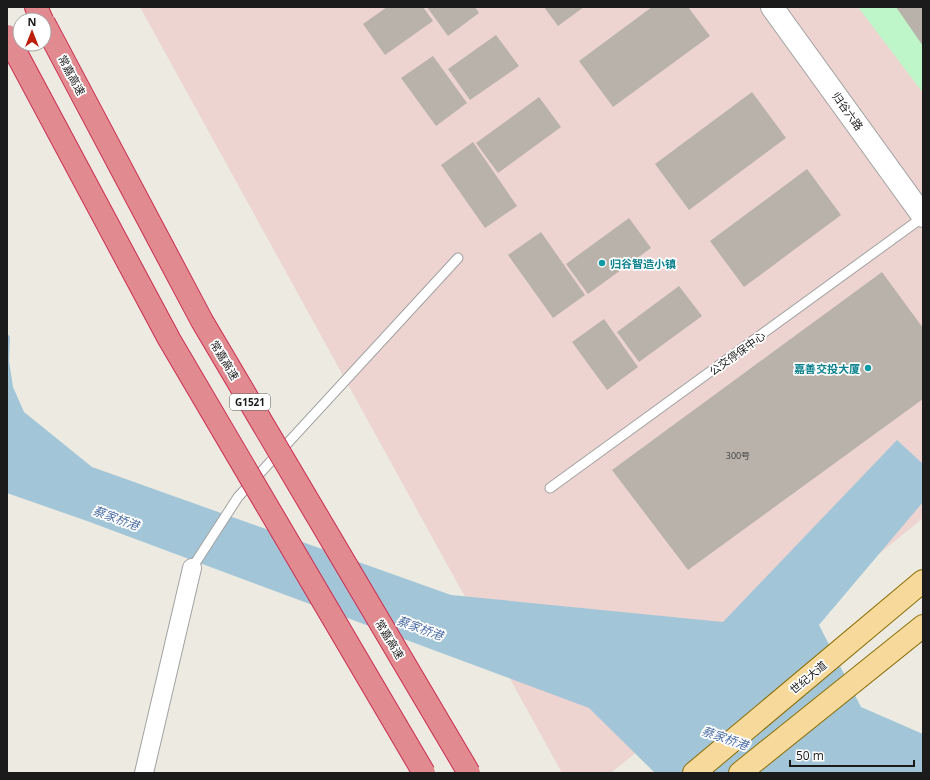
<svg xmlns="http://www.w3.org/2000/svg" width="930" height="780" font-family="'Open Sans','Noto Sans SC',sans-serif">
<rect width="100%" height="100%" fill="#eceae1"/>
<!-- commercial -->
<path fill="#edd4d0" d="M140,7H923V518L611,773H562Z"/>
<!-- park -->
<path fill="#bef6c9" d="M858,7H923V93Z"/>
<!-- water -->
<path fill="#a2c6d8" d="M7,333L10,337L9,361L13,387L24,412L92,467L451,595L723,622L897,440L923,464V502L819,625L861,707L923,734V773H655L589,708L87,521L7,493Z"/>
<!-- building -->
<path fill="#b8b2aa" d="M387,7H423L433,21L385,55L363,24Z
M427,7H475L479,13L448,36Z
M544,7H584L558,26Z
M652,7H688L710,36L613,107L579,61Z
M896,7H923V46Z
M496,35L519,66L470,100L448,69Z
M433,56L467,103L436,126L401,78Z
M752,92L786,138L689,210L655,164Z
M539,97L561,127L498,173L476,143Z
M473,142L517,206L485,228L441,165Z
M807,169L841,215L744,287L710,241Z
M629,218L651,248L588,294L566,264Z
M541,232L585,295L553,318L508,255Z
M882,272L923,328V399L688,570L612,470Z
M679,286L702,316L639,362L617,332Z
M604,319L638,367L607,390L572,342Z"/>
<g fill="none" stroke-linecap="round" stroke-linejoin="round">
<!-- service casing -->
<g stroke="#a2a2a2" stroke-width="11">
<path id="service" d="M550,488L923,217
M192,568L238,497L458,258"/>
</g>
<!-- minor casing -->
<g stroke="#a2a2a2" stroke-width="20">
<path id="minor" d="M144,773L192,568"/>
</g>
<!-- tertiary casing -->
<g stroke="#a2a2a2" stroke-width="24">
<path id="tertiary" d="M772,7L923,216"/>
</g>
<!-- primary casing -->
<g stroke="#8a6e07" stroke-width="24">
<path id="primary" d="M694,773L923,581
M740,773L923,626"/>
</g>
<!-- motorway casing -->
<g stroke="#cc2c50" stroke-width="24">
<path id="motorway" d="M36,7L42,20"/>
</g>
<!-- service -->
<use href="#service" stroke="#fff" stroke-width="9"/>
<!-- minor -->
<use href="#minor" stroke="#fff" stroke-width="18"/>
<!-- tertiary -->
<use href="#tertiary" stroke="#fff" stroke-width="22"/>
<!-- primary -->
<use href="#primary" stroke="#f7da9b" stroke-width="22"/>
<!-- motorway -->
<use href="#motorway" stroke="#e18b91" stroke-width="22"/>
<!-- motorway-bridge casing -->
<g stroke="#cc2c50" stroke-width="24" stroke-linecap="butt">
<path id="motorway-bridge" d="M44,23L202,321L469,773
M7,36L169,339L424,773"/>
</g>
<!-- motorway-bridge -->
<use href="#motorway-bridge" stroke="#e18b91" stroke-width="22"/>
</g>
<!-- markers -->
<g fill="#0f9aa8" stroke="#fff" stroke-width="1.5">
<circle cx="602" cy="263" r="4"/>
<circle cx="868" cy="368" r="4"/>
</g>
<g text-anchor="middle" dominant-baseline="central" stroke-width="3.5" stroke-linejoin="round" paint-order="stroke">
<!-- number labels -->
<g font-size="9" fill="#42413f">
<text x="738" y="455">300号</text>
</g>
<!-- shield labels -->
<rect fill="#fff" stroke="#5f5f5f" stroke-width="1" x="230" y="394" width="40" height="16" rx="3"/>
<g font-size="10" font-weight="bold" fill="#1b1b1b">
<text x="250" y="402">G1521</text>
</g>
<!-- street labels -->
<g font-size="11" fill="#1b1b1b" stroke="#fff">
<text transform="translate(72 75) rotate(62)">常嘉高速</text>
<text transform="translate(848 111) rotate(54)">归谷六路</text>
<text transform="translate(737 353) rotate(-36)">公交停保中心</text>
<text transform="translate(225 360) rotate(59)">常嘉高速</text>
<text transform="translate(390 639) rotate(59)">常嘉高速</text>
<text transform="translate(808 677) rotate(-40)">世纪大道</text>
</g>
<!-- culture labels -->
<g font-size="11" font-weight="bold" fill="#0d838f" stroke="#fff" text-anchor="start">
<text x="610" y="263">归谷智造小镇</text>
<text x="860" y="368" text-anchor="end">嘉善交投大厦</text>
</g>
<!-- water labels -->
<g font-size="12" font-style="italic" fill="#4d6fa5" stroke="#fff">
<text transform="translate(116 518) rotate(20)">蔡家桥港</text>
<text transform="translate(420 628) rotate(20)">蔡家桥港</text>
<text transform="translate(725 738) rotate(19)">蔡家桥港</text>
</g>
</g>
<!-- border -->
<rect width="930" height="780" fill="none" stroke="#1b1b1b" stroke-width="16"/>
<!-- north arrow -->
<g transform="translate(32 32)"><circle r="19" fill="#ffffff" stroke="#a4a4a4"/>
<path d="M0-3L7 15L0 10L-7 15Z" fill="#bc1e0a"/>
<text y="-6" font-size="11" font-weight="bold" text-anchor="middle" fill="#1b1b1b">N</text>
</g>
<!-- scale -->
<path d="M790 760v6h124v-6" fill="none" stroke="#1b1b1b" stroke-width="2"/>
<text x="796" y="760" font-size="12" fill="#1b1b1b" stroke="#ffffff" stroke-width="3" paint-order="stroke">50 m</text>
</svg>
